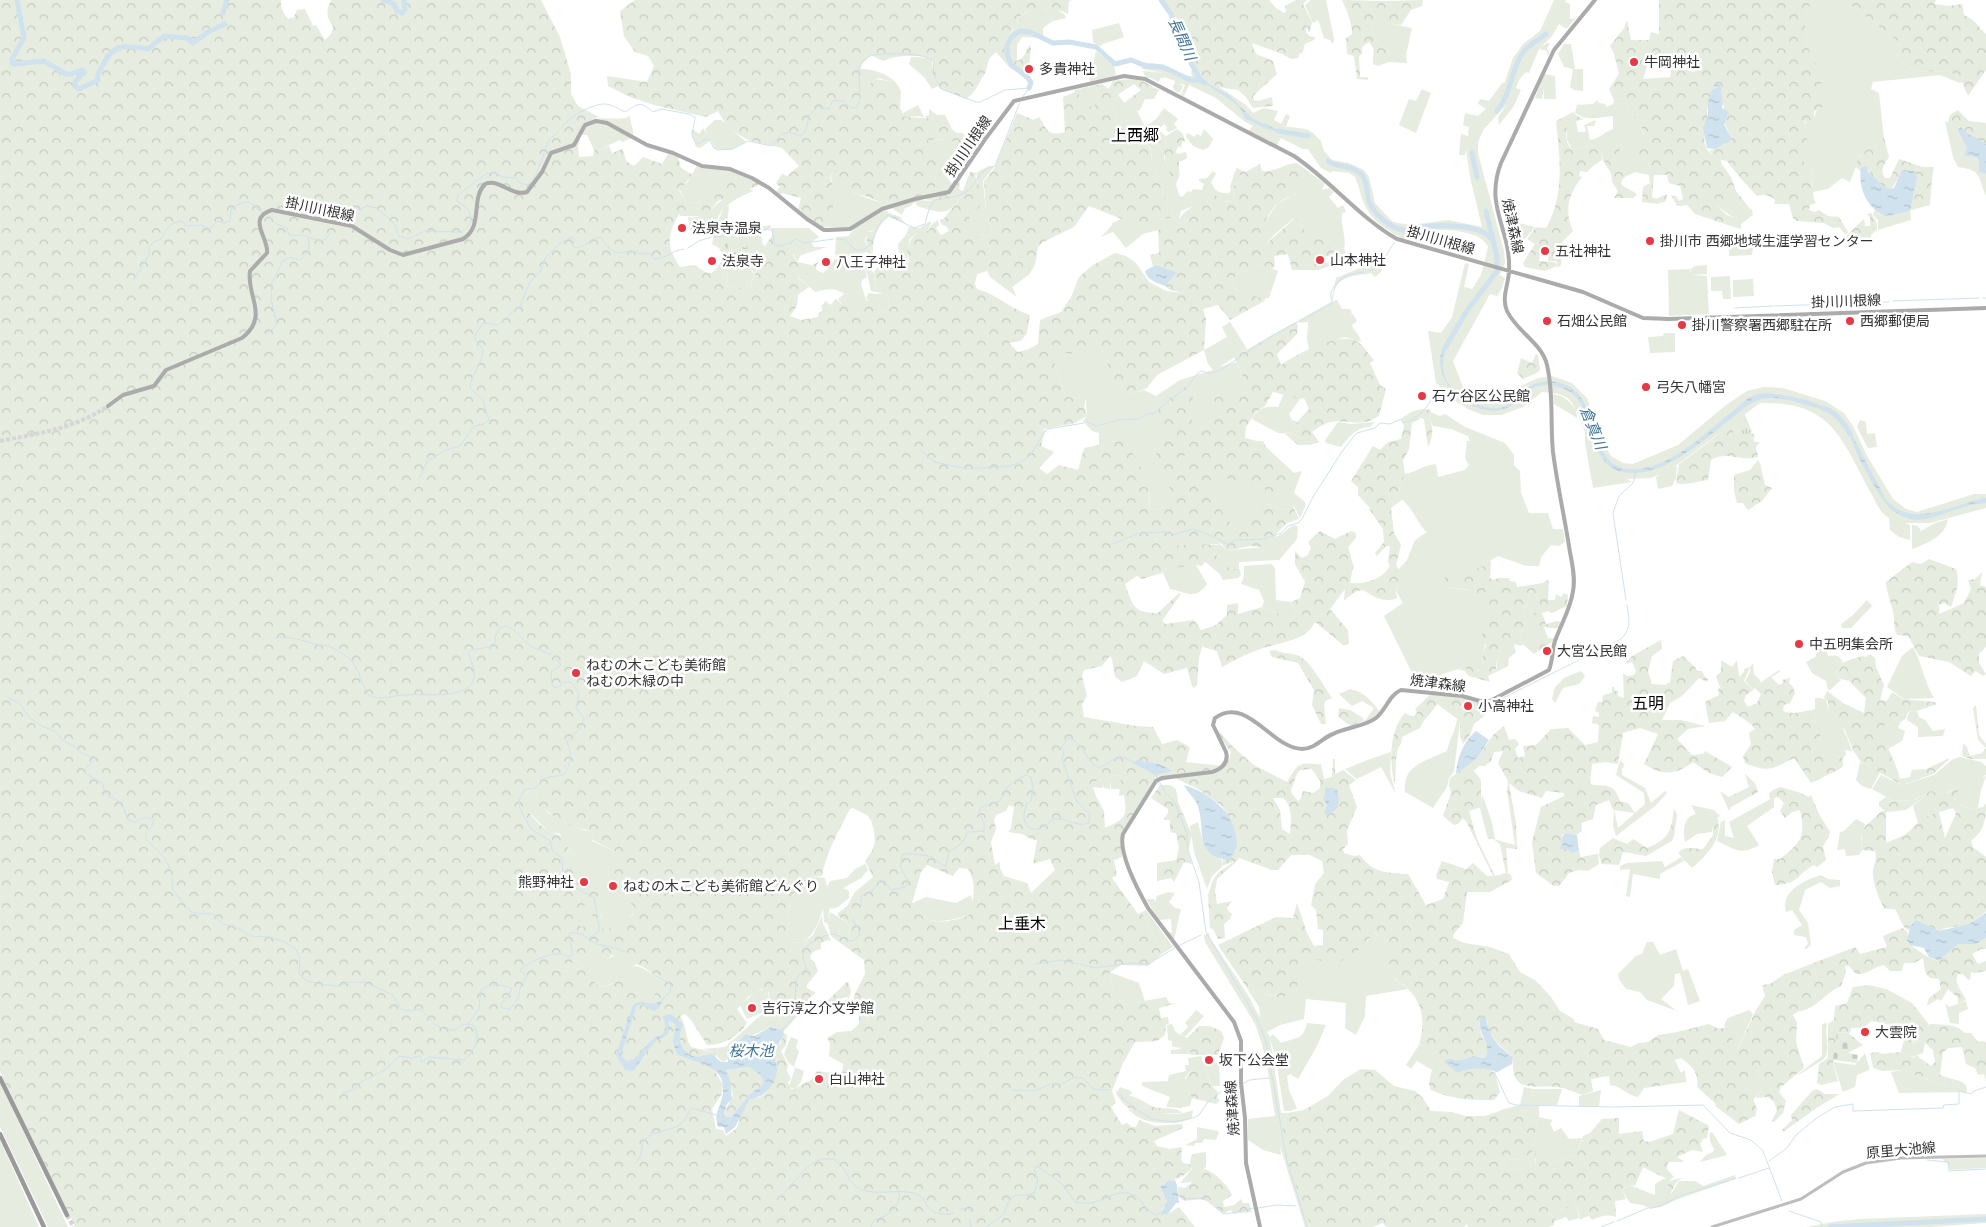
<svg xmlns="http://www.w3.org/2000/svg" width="1986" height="1227" font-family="'DM Sans','Noto Sans JP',sans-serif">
<defs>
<pattern id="forest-crowns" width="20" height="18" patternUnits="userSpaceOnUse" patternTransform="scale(1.25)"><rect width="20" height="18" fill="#e6ecdf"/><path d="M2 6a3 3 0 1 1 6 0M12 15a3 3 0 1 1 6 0" fill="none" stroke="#c6cbc0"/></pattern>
<pattern id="cemetery-stones" width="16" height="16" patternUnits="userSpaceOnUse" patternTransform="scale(1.25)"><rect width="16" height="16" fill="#e6ecdf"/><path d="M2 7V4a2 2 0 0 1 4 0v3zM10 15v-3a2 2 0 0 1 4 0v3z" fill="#c6cbc0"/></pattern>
<pattern id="park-tufts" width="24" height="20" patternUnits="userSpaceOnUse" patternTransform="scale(1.25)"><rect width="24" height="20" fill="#e6ecdf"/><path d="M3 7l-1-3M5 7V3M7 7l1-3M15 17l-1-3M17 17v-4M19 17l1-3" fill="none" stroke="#c6cbc0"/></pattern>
<pattern id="water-ripples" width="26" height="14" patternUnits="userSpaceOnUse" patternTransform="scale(1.25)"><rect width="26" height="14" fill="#cfe2ee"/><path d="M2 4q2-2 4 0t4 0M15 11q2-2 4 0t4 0" fill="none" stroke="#b2c2cd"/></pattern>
</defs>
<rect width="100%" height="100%" fill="#fff"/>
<!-- green -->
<path fill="#e6ecdf" d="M1311,0H1326L1334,39L1333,44L1330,40L1324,38L1312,1L1318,20L1313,23L1305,5Z
M1554,0H1566L1565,2L1570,4V19L1576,18L1566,29L1559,24L1552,36L1540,48L1547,43L1550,44L1547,48L1549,52L1548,57L1547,51L1539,49L1529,73L1526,72L1519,80L1516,88L1521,90L1514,106L1499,125L1498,117L1507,104L1484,129L1478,142V153L1504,251L1505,263L1500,275L1505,278L1502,288L1497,296L1490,294L1453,361L1463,387L1490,400L1513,394L1521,386L1538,378L1552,376L1572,383L1587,398L1603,442L1611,456L1623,463L1633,464L1678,445L1726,405L1747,391L1763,387L1783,388L1825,401L1844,413L1853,426L1866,454L1893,499L1906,509L1917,512L1974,494H1986V508L1930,523H1905L1910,525V540L1899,537L1890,530L1889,518C1881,514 1875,501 1871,493C1841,438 1832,401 1760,403L1674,467L1677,466L1676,478L1672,486L1658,489L1656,477L1660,474L1651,478L1627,479L1632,482L1593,488L1585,443V432L1576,410L1577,418L1554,404L1553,394C1564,396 1569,400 1575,409C1570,394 1556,393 1542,392L1523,407L1501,415H1483L1468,409L1452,399L1436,383L1428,331L1441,333L1460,306L1452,317L1465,263L1469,264L1464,287L1472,289L1481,275L1488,247C1486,244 1484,240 1480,238C1462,228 1420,226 1403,239C1387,230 1371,221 1364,203C1360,195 1359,185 1355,177L1349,173L1332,171L1331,173L1321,168L1308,149H1303L1281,138L1277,145L1248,131L1253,126L1244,121L1216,98L1189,85L1184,96L1181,95L1185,85L1178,83L1183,86L1180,93L1175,91L1173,87L1175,81L1164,77L1161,79V76L1159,82L1151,78H1146L1143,71L1164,73L1142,69L1140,62C1150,63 1160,63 1169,67C1177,71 1183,76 1192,76L1191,71L1194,70L1246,105L1253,113L1264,108L1278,111L1274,120L1281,124L1286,114L1290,116L1286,126H1282L1306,129L1313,133L1321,141L1324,151L1332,160L1349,163L1364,170L1369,177L1375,203L1393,222L1410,225L1448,220L1482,227L1470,177L1466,149L1465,155H1459L1461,134L1468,136L1469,127L1463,125L1465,113L1478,116L1486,109L1477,103L1481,99L1489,101L1503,82L1504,84L1513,58L1523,44L1540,31Z
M1812,0H1844L1899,42L1897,58L1914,71L1951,72L1962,82L1960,83L1940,75L1873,82L1871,89L1879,93L1884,138L1860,156L1850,182L1842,178L1828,189L1813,192V184L1811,180L1813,171L1804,162L1797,126L1799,120H1803L1806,123L1814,118L1818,105L1815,62L1807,45L1805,20Z
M1051,7L1055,8L1065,15L1066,18L1053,21L1043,28V38L1022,37L1017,45V61L1014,60L1004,43L1018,23L1017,18L1029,11H1044Z
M1377,15L1391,24L1412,28L1406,55L1407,63L1389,62L1378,66L1385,58L1389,50C1376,42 1373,36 1372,21Z
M1119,23L1124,37L1103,44L1102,42L1103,45L1099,46L1093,42L1092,30Z
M1564,44H1571L1575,69H1583V91L1574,90L1570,87L1573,69L1564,67L1558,54Z
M1096,51L1114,66L1116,75L1090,84L1089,67L1088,74L1084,73L1083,70L1086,67L1085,64L1093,63Z
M911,57L932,58L933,74L938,86L932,89L924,77L909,64Z
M860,69C875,69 897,76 901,92H895L891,97L884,93L885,86L891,82L879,78L873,81L864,90L861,82Z
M1544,74L1555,76L1556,99H1544V88L1542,99L1535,98Z
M1096,85L1098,99L1094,106L1087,107L1075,90Z
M1153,87L1159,90L1154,99H1145L1140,110L1137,111L1145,127L1156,119L1164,108L1178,119L1174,124L1177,128L1169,132L1166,130L1167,127L1164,124L1154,133V140L1164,152V158L1173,181L1179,173L1180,174L1176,184L1179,195L1182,197L1188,191L1191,192L1193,189L1202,190L1204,184L1199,181V179L1207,178L1213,171L1216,174L1211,182C1215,191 1219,194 1229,193L1231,190L1230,187L1235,171L1243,176L1234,186L1233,201L1201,203L1181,211L1178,223L1173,226L1143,234L1126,248L1113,232L1101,237L1112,225V223L1121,219L1108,210L1141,229L1159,220L1173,217L1152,164L1151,150L1143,138L1118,124L1111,105L1119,96L1126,105L1141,97L1146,89Z
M1422,89L1431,93L1416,133L1399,125L1409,99L1416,101Z
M1625,98L1630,111L1642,129L1644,135L1641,138L1647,160L1651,170L1649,175L1630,171L1611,173L1603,161L1601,151L1590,146L1572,149L1567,140V127L1576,121L1578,132H1586L1584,125L1596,120L1594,126H1587L1590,140C1599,139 1604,132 1613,129V116C1600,117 1587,122 1575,113L1577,105L1593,104L1597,100L1599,103L1605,104L1607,107L1613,104L1614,100Z
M918,105L924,117L929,115V109L937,115H945L952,129L957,134C945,128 937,120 924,117C917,115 911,118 904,116L903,113Z
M629,115L633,130V139H628L623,142L619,140L600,150H594L587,135H580C590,111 607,121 627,118Z
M715,120H721L746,142L730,150L715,149L711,140L700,148L696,147L691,132L693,129L699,134L703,128L708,135L705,129Z
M1945,121L1959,127L1958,131L1967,148L1964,156L1976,157L1979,161V172L1986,174V196C1977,175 1983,171 1958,167L1953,157Z
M1204,129L1213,139L1209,147L1203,150L1193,146L1186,137L1187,133L1195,137L1196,134L1201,136Z
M950,139L958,145L963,144L957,162L946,163V176L953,185L952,189H933L944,162L936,159L927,140Z
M1297,163L1325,184L1322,189L1323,190L1329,188L1334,192L1329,197L1338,208L1343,205L1346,212L1342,213C1340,226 1347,237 1344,249L1338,248L1329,242L1308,235L1294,218L1275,234L1265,245L1263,239V225L1277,204L1295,194L1303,177Z
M697,165L722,167L754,179L730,183L701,204L686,202L679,188L688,182Z
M989,166L994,167L983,181L986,212L992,231L988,237C973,232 974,231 969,216L981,206C982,194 975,179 977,172Z
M833,173L842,177L847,186L854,193L875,201L897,203L880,208L850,227L842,229L833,218V186L831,177Z
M749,188L753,191L738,198L726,206L729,205L727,231L717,233L719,219L724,207L718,217L717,222L710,223C704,232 700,233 690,230L688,217C705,220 713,206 726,197C733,193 741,191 749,188Z
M963,194C948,218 941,213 917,206L915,202L909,207L905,208L902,215L892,208L917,200L933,201Z
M1730,197L1739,202L1749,211L1752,209L1753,215L1741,224V229L1734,227V218L1717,206L1724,204Z
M1875,209L1879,214L1886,217L1910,211L1911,220L1878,230V220L1873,215Z
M883,210L889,212H884L874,230L869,231C862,239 866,246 873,253L872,255L866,252C856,256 845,264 835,254L836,237L849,236C854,224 872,216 883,210Z
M930,221L931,223L927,232H917L909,240L910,246L907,251L908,261L907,268L894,260L899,255L898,244L906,235L909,227L920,228Z
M1519,223L1535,227L1524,240L1511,250L1506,235Z
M770,225L771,228H809L819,237L811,242L814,247H827L801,255L797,262L789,242L782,246L775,245L771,228L760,232L763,245L768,247L762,261L758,252L749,244C745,250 736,254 730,258V260L725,259L719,248L712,244L714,235Z
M1738,237H1742L1747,248H1753L1752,255L1729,256V244H1735V240L1738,239Z
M866,254L874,263L869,266L874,274L876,292L871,291C868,278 868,269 858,259Z
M834,259L856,263L859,267L860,264L865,269L867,277L862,280L861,284L866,300L863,304L843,305L838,299L844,294C835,287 826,289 815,292L798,277L799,273H817L816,270L823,273L828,269L826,265L834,262Z
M741,261L755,274L748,289L726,285L727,270Z
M1379,262L1383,264L1381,272L1375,277L1371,273C1351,277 1334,275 1333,301L1337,300L1342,309H1350L1352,313L1350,315L1353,314L1357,321L1352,325C1354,332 1359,332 1361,342L1344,337L1309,349L1307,339L1308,322L1300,323L1299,320L1331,302L1336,278L1367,265Z
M1260,264L1278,271L1269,298L1263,299L1233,288L1235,275Z
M1707,265V274L1691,275L1707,276L1709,314L1669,316L1668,270L1690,269L1691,273V268H1693L1694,266Z
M1730,276L1731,299H1723L1722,291H1711V277Z
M1753,279L1754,296L1733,297V280Z
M869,293L876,294L883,293L888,296L889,310L884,311L869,302L866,298Z
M1230,322L1247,349L1219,367L1236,362L1245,381V387L1224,394L1216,395L1211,402L1218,409L1206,418L1221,474L1241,486H1254L1289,498V492L1293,484L1298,482L1294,493L1305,502V507L1300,518L1294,506L1285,510L1260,502L1257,510L1235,526L1232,525L1218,508L1166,507L1150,510L1149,487L1099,445V433L1092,431L1083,421L1087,416L1086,398L1066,397L1055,364L1063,353L1073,354L1079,350H1102L1121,397L1144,390L1156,396L1180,380L1213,370L1208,364L1204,350L1227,337L1222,327Z
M1664,333H1675V352L1650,353L1648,337L1663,336Z
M1284,394L1300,399L1289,414L1292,420L1298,422L1294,429L1298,434L1278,433L1252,419C1259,407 1266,406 1278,407Z
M1432,413L1440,416L1445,414L1465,427L1505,443L1514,455V465L1520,471L1521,493L1529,513H1548L1553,529H1563L1565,542L1559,546L1551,545L1541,557L1539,566H1526L1498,556L1488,562L1485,566L1463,574L1456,571L1441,582L1451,588L1487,592L1491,615L1483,653L1482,670L1467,672L1458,669L1417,683L1384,616L1403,603L1397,593L1399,569L1407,560L1415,540L1427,532C1416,523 1411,502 1398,498L1397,494L1405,474C1416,472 1424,465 1436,464L1438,477L1465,470L1469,465L1465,458L1467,441H1470L1468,436L1451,429L1433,426L1429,418Z
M1860,420L1866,422L1867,434L1875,433L1877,447L1868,448L1857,427Z
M1338,422L1351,424L1375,422L1370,427C1356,427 1349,437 1341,447L1326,443L1325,440Z
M1948,519C1946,536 1926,544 1912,549V525L1918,526L1921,531L1935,523Z
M1295,525L1298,527L1297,539L1279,560L1239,562V568L1233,569L1228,567L1229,564L1212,552L1219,544L1164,547L1155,542L1158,537C1179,537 1214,532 1227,551C1243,547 1262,550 1275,543V537C1284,534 1287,528 1295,525Z
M1272,564L1275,569L1276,600L1291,602L1296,615L1292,619L1262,607L1264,601L1259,590L1241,584L1244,576V566Z
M1196,565L1207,584C1195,601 1186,592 1170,589L1162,570Z
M1531,590L1540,602L1537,609L1548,638L1529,644L1520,637L1527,620L1523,612L1528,603Z
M1867,600L1872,606L1851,628H1842L1841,624L1853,615Z
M1516,637L1523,644L1521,646L1515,644L1514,647L1516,652L1509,658L1508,666L1488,676L1497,668C1495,653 1504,645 1516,637Z
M1913,647C1922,663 1924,682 1934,698L1904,699L1887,687L1902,656Z
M1820,648H1826L1828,656C1836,655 1840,655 1843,663L1841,668L1836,672L1837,678L1841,680L1830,690H1828L1826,681L1812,673L1806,662L1815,657Z
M1753,663L1754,674L1761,681L1753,690L1745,681L1750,672V667L1744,681L1739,677L1744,672V669L1750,667Z
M1581,671L1585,676L1579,684L1563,688L1555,703L1552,699L1555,687L1564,678Z
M1350,689C1365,692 1371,701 1381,713L1372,719L1364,722L1374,708L1362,701L1352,706L1339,694Z
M1815,698H1821L1826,700C1830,717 1831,712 1840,724C1846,732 1849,743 1852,751L1845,750L1846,754L1843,758L1830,753L1826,748L1819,750L1813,743L1816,722L1812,710L1815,709Z
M1917,711L1919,717L1925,720L1933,731L1945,729L1943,736L1918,737V727L1907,720L1909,712Z
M1897,718H1906L1900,723L1898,728L1905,731L1902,741L1888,749L1879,727L1890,724Z
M1457,719L1460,721L1454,772L1449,778L1447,787L1433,808L1405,792C1402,765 1426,761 1447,751C1449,740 1456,730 1457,719Z
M1391,752L1390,773L1396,794L1381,767L1357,779L1345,769C1360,763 1375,757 1391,752Z
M1960,757L1981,762L1986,766V775L1982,777L1986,776L1981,790L1978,808L1972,809L1958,804L1955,798L1958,787L1946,793L1930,791L1914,800L1894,801L1872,789L1881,775L1902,785L1934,775L1953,759Z
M1620,760L1625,765L1622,769V775L1645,788L1651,803L1665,791L1667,793L1655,806L1616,836L1613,826L1614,809L1618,828L1645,804L1644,793L1616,775Z
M1860,762L1880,772L1871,789L1862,786L1856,780Z
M1115,775L1121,776L1120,789H1111V779L1110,789L1104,788L1103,784V788L1092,787L1091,782L1104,780Z
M532,787L548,813L585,831L591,830L593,835L592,841L617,852L607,871L628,877L626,894L636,908C633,915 625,925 617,928C607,932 582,928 573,923L571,913L584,900L602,919L600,912V896L578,876L569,862L572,854L560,834L549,832L526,809L524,804V797Z
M1482,794L1492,822L1495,839H1488L1480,808L1481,807Z
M1774,797V807L1747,826L1759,845C1741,856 1734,849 1717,841L1721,822L1725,820V836L1734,838L1729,822Z
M1924,797L1938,812L1918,823L1913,806Z
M1691,805L1714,810L1720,816L1714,819L1712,832L1697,834L1685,842C1683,831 1683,817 1696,814Z
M1856,819L1865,824L1861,838L1862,850L1859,855L1846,856L1845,849L1837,850L1840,832L1844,831Z
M1198,822C1203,843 1204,849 1222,860V867L1212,876L1207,889L1194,852L1190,826Z
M1681,857L1684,861L1660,874V879L1633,874L1630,897L1626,896L1630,869L1620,870V866L1627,863L1662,861L1665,867Z
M865,864L868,870L861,878L843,888L849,891V898L838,907L831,909L830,906L828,920L830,912L851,925L849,935H843L839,931L829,929L828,924L824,922L823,908C819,923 815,932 803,943L790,942L785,939L789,927L787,915L792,897L799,885L808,876L825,878L827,887L830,881L847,878L855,869Z
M1821,875L1828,879L1840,880V886L1830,888L1821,882L1805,890L1799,910L1808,923L1811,945L1806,949L1804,948L1808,944L1806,937L1794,935V930L1802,925L1792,910L1786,912C1780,891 1805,880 1821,875Z
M1168,892L1175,893L1169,902L1175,908L1181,909L1174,940L1168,933L1172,932L1171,919L1159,920L1146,899H1154L1155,903L1157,896Z
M971,895L973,903L969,915C957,918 938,925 925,918C920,915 916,907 912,903L926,897L956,903Z
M1146,910L1173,947L1162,954L1142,912Z
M1373,932L1386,940L1388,957L1395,979L1408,989L1366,996L1365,1016L1356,1035L1345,1028L1346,1003L1306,999L1304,1019L1280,1025L1267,1032L1270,1037L1273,1034L1281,1043C1296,1037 1303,1041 1307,1023L1326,1025L1317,1046L1298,1079L1290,1074L1287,1076L1289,1090L1297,1108L1291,1111H1284L1276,1059L1270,1038L1281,1113H1287L1282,1125L1288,1160L1311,1227H1305L1280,1146L1281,1155L1263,1150L1248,1140V1119L1275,1116C1270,1085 1267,1054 1255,1024L1205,942L1204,935L1209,933L1210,938L1248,995L1260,1018L1259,1007L1245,985L1255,993L1262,991L1270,996L1296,994L1301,960L1367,942Z
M1647,942H1653L1660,955L1676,949L1683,971L1688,969L1700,1001L1688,1005L1680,973L1675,974L1674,986L1661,999L1677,1011L1647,1000L1640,992L1626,989L1619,979L1618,974L1636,956L1642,954Z
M593,950L607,959L615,955L622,958L623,965C642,964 648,971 663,982L652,998L632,990L622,1001L618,997L617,982L601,987L595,984L584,966L574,971L550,970L549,965L581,961L584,956Z
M1109,972C1120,976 1128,979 1139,983L1145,1001L1123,1005L1114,993Z
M765,989L768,990L770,1009L747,1019L740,1005L757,991Z
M1966,1001L1968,1009L1959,1013V1024L1950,1023L1945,1003L1949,1007Z
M1196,1010L1204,1016L1186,1036L1180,1035L1186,1037L1190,1044V1054H1171V1050L1180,1049L1181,1046L1179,1048L1172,1046V1041L1168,1040L1167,1025L1172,1024L1175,1031L1180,1035L1188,1027L1185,1023Z
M1749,1010L1753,1014L1738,1049L1724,1025L1728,1018Z
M772,1011L800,1013L783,1032V1030L771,1027L753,1035L746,1034L728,1049V1059L723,1062L717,1057L716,1053L703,1049L725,1047L761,1015Z
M1827,1023C1823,1039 1835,1055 1818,1063C1810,1067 1805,1072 1797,1075L1822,1056V1024Z
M791,1037L798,1040L796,1048L799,1051L794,1067L804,1071L801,1082L795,1089L789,1087L795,1068L788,1062L784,1054Z
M1904,1040L1914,1043L1922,1040L1925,1043L1923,1053L1912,1057L1901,1052Z
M1419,1045L1444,1057L1453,1058L1463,1069L1433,1066L1432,1070L1417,1061L1411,1069L1406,1065Z
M1865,1053L1869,1067V1070L1857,1075L1855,1087L1843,1092L1833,1062L1855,1065Z
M1201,1056L1203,1063H1219L1220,1086H1211L1205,1069L1193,1068L1185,1078L1192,1098L1190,1106L1180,1108L1166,1107L1170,1097L1142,1086V1082L1168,1081L1169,1075L1186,1071L1185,1065H1189L1188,1058Z
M1757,1067L1759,1084L1762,1090L1753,1100L1748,1083L1749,1072Z
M1903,1070L1943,1086L1949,1078L1960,1081L1966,1085L1967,1092L1899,1093L1891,1072Z
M0,1082L68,1227H48L0,1127Z
M1120,1087L1131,1091L1132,1094L1124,1096L1122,1101L1127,1108L1136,1111L1142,1107C1158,1115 1176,1117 1193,1110L1192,1117C1186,1122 1177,1123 1169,1123C1140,1123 1132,1116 1116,1094Z
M1524,1087L1533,1089H1562L1557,1105L1536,1106H1539V1117L1553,1120L1550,1123L1554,1132L1561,1128L1569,1139L1582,1138L1577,1155L1551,1163L1535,1158L1536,1166L1526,1165L1516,1170L1508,1171L1503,1162L1511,1159L1523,1160L1532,1154L1537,1123L1525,1117L1501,1110L1520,1105Z
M1601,1090L1599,1107L1579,1106V1096Z
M1197,1127L1218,1131L1219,1133L1216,1140L1204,1139L1202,1143H1195L1194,1146L1185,1145L1197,1139Z
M1712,1132L1727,1155L1700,1162L1706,1155L1713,1152L1714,1149L1711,1144L1709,1134Z
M0,1140L39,1227H0Z
M1206,1152V1166L1195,1182L1180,1183L1192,1169L1190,1162L1192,1154Z
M1986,1158V1168L1950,1170L1947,1163L1942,1159Z
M1735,1175L1736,1179L1678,1199L1661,1207L1650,1209L1643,1205L1630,1203L1622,1190L1629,1185L1655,1195V1184L1663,1179H1667L1671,1194L1679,1181H1695L1703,1186Z
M1574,1204L1577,1205L1579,1218L1569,1221L1566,1217L1555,1221L1554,1216L1557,1212Z
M1986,1214V1223L1930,1227H1806L1832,1222L1860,1219Z"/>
<!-- forest -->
<path fill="url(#forest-crowns)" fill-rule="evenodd" d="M0,0H281C280,7 284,16 289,19L294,17L297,10L305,9L313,26L316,25L325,40L331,34L333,27C326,17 326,11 331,0H541L560,37L571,74V94L578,106L599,117L583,124L578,146L579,157L593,156L594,150H600L609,146L612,153L623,149L626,161L634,166L643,157L662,164L668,154L678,157L681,168L693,175L679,190L686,202L701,204C706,199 712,190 718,187C727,180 751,177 760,182L757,186L718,201L708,213L701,216H680L679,214C667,236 666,246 680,267L695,265L705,272L712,273L724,259L739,262L727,270L726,285L748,289L765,254L764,249L768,247L765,246L773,234L775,245C782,246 787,242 794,243L797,250L793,255L797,262L812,265L819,262L816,267L817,274L799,273L798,278L809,287L798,295L797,306L790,316L801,320L818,317L819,312L823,311L821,306L826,301L830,305L836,299L843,305L853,303L862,304L866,300L884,311L889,310L888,296L883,293L876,292L874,272L877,268L894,260L907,268L909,260L907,251L910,246V241L917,232L928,231L932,224L938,220L939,225L936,228L941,235L949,231L946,226L942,225L940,220L945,218C948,210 958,205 962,195L933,201L925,199L927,197C904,202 889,207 868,197C863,195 857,195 853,192C844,185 844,178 833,173L830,177L833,186V218L842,228L822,227L798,210L801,198L782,193L780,196L776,192L780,187L776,183L782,174L787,176L799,166L782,148L751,141L739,135L726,125L718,111L706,117L654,105L630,97L608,86L607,76L647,82L654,66L648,56L635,52L624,36L620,11L635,0H1072L1069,1L1068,14L1051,7L1044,11L1038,19L1028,11L1017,18L1018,27L1013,29L1004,43L1016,61C1027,58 1024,51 1030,45C1033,51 1028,58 1030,64L1025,66V71L1034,81L1032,82L1010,68L996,52C984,62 990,63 985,73C979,83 976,92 966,99L939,88L932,73L934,61L930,57C912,56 900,54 883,61L871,55L861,65L860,69C863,75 861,82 864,89C878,76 875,79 892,82L885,86V93L891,97L895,92H901L900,108L904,116C914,119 924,116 935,120C946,125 950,134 963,133L967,140L964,145H958L950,139L928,140L936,159L945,162L934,189H951L960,178L959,189L963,191L970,172L977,173L975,176L981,192V206L969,216C974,230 973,232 988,237L992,231L986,212L984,181L994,169L1017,113L1034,120L1039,117C1048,129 1045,137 1065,132L1063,97L1075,92V89L1087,107L1094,106L1098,99L1096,85L1102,84L1109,89L1113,81C1128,79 1140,77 1153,87L1146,89L1137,111L1124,108L1126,104L1124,103L1141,90L1134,84L1119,94L1118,97L1111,105L1118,124L1143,138L1151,151L1152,164L1173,217L1159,220L1141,230L1122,219L1089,206L1074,227L1043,242L1038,247C1035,272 1032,273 1012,287L1017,297L990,277L987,271L977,274L975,284L977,289C999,295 1008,308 1030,315L1027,333L1021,341L1009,343L1018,352L1029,349L1038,344L1040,320L1061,312L1071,297L1079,277L1093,265L1115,253L1126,256L1136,263L1149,282L1166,291L1183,293L1170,290L1165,286L1176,274L1156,265L1153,267L1150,255L1159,253L1158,230L1177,223C1179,220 1181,215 1184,213C1188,209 1209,196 1215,195L1224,202L1233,201L1234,186L1243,176L1236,173V168L1246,172L1260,164L1262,171C1275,173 1285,163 1297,163C1299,167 1303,173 1303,178C1304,195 1285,196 1276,205C1266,216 1260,230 1265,245L1295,218L1308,235L1329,242L1338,248L1344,249L1348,259L1337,260L1336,258L1328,256L1318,258L1320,263L1339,262L1330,264V266L1318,270H1292L1288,254L1274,256L1275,266L1272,269L1260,264L1235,275L1233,288L1266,300L1230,320L1218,305L1203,309L1206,319L1204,350L1157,375L1147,388L1121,398L1102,350H1079L1073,354L1063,353L1055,364L1066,397L1086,398L1084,407L1087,416L1075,423L1044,429L1040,431L1045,430L1041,446L1054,452L1039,468L1047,474L1059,465L1078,470L1084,448L1123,440L1139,463L1149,487L1150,510L1166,507L1174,496L1166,481L1187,458L1191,446L1174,471L1150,473L1162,438L1157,421L1159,406L1197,378V387L1192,395L1195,408L1191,417L1193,425L1199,428L1194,441L1201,432L1206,418L1217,409L1211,402L1212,398C1218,393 1236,390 1245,387V381L1234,357L1295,322L1298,325L1297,334L1277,354L1281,365C1297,354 1340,330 1358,342C1364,346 1369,355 1374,360L1370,363L1380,385L1386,389L1379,416C1375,418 1370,422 1365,422C1340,425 1336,414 1312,432L1319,442L1310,445H1298L1285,434L1297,433L1294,429L1298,421L1309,409L1304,398L1300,399L1273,392L1265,406L1256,412L1246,427L1245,438L1257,441H1263L1266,447L1294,473L1302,471L1298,482L1293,484L1289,492V498L1254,486H1241L1221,475L1207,482L1206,490L1232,525L1235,526L1257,510L1260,502L1285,510L1293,506L1299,519L1287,523L1276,534L1275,543L1266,548L1250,546L1227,551L1222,544L1198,537H1158L1155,542L1164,547L1193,544L1220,545L1213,553L1229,564L1228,567L1233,569L1239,568L1241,575L1238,578L1223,580L1219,573L1205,562L1202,566L1196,565L1163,570L1162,573L1142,579L1137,576L1125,584C1133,606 1133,613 1158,613L1179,593L1181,594L1162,621L1166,624L1194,620L1201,630L1216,625L1227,615V605L1238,603V614L1262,607L1292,619L1296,615L1291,602L1300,598L1305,582L1295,564V551L1302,558L1308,555L1311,547L1308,542L1320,531L1335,539L1351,531L1356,533V538L1348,547L1354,568L1353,567L1350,583C1366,584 1382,580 1390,566L1388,562L1390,546H1386L1377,556L1375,553L1384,542L1383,529L1369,509H1371L1358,495V487L1351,481L1373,446L1380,450L1388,442L1401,439L1404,426L1401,419C1410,412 1419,407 1430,410L1432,413L1429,418C1434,427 1433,438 1428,447L1424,419L1421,418L1412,423L1409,449L1403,461L1405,474L1397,494L1398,498L1403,499L1391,508L1394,533L1401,545L1396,565L1400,571L1396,594L1398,598C1383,603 1376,598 1363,590L1357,591L1344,600L1345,589L1330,609L1348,630L1349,644L1343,645L1315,622C1306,642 1277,642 1258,650C1246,654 1233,661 1222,667L1217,651L1203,647V644L1199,658L1197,685L1194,688L1192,686L1187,668L1164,674L1144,661L1137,676L1122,682L1115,677L1112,659L1110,656L1102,666L1084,670L1082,676L1087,696L1082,704L1084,717L1136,726L1153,727L1162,744L1177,740L1190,747L1186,762L1222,766L1229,760L1231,752L1220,738L1216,728L1234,748L1254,765L1287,782C1300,761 1297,764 1321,764L1324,779L1332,777L1333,759H1335V774L1343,770L1356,780L1349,785L1357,807L1347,830L1348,844L1343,849L1344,853L1354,856L1360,855C1373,873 1387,873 1408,874L1426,905C1433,903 1437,901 1443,899L1449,882L1437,879L1436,875L1442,861L1466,869L1473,863L1487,876H1493L1466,821L1463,818L1458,824L1454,825L1443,816L1451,793L1449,785L1450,778L1477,759L1494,734L1504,726L1509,740L1515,739L1519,744L1515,749L1518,758L1525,756L1523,746L1536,745L1551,729L1568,728L1585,745L1598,742L1599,725L1592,723L1593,716L1599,717V713L1595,711L1598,702H1602L1603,695L1612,693V687H1614L1615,691H1618V696L1624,698L1623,673L1627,676L1634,675L1636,671L1632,662L1626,664L1625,663L1632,656L1661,640L1662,649L1652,656L1648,672L1652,684L1665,685L1670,682L1673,661L1683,656L1695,667L1697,671H1702L1705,677L1708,679L1707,682L1699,678L1682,696L1670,703L1662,720H1681L1705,726L1688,729L1677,739L1692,755L1703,754L1705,751L1732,767L1722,777L1709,773L1693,762C1676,775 1663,776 1644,764L1658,734L1640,728L1623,733L1618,764L1605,762L1592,764L1590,784C1607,788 1613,781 1620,801L1628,803L1635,813L1613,810L1609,800L1596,805L1593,819L1581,823L1582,831L1576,835L1564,833L1562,835L1567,849L1571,853L1579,851L1581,857L1598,854L1599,864L1588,871L1579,870L1569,873L1559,886H1554L1536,873L1532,842L1541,807L1564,796V793L1546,791L1542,798L1519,791L1509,783L1516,823L1517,849L1506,848L1508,873L1511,875L1512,880L1490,892H1467L1463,923L1453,935V938L1464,943L1490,947L1509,954L1520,972L1535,980L1551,997L1560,1011L1574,1019V1022L1598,1029L1604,1040L1631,1047L1639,1043L1648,1042L1658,1035L1677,1032L1709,1024L1719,1029L1726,1027L1738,1049L1755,1012L1765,996L1762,985L1770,984L1783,975L1855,947L1860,954L1887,947L1883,936L1902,928L1907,931L1909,944C1919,950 1927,959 1939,961L1958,944H1976L1986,938V949H1981L1972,954L1978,964L1986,961V971L1975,973L1971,972L1970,980L1967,979L1963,974H1958C1953,983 1962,991 1966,1000L1958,1004V998L1948,989L1941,1001L1938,999L1928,1005H1927L1929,998L1941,989L1939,979L1930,978L1925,972L1923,958L1914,963H1904L1902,971H1890L1884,965C1873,967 1867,975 1856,974L1849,966H1845L1846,972L1841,986C1828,991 1820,1004 1807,1009C1802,1011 1798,1011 1793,1015L1797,1023L1796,1042L1804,1068L1781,1087L1779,1092L1786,1101L1783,1113L1774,1122L1772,1121L1777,1110L1774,1102L1768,1097L1756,1098L1762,1090L1759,1084L1757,1068L1749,1072C1748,1086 1752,1096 1757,1109L1755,1116L1739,1124L1715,1106L1716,1104L1697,1087C1699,1072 1692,1066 1681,1058L1675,1060L1681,1073L1685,1070L1686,1082L1644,1088L1638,1097C1626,1095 1621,1086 1610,1085L1609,1076L1591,1079L1593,1091L1582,1095C1576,1093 1570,1090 1563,1088C1538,1082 1510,1099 1513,1057C1502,1047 1488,1037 1487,1021L1479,1022L1481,1034L1488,1049L1485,1058L1474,1056L1460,1060L1444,1058L1419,1045C1425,1025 1424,1003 1407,988C1403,984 1398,982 1395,978C1388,967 1387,952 1385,940L1374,932C1363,947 1345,967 1325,962C1312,959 1316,957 1302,960L1296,994C1282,997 1275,1000 1262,991L1255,993L1245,985L1218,945L1276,917L1293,918L1297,903L1307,933L1314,946L1323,945V930L1318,929L1316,910L1311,905L1315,884L1324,873L1322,861L1310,855H1291L1278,870H1272L1239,858L1236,859H1239L1217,879L1215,892L1217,904L1232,901L1227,907L1228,911L1232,914L1230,919L1224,924L1225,938L1218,939L1213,929L1210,928L1208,895L1213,880L1218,873L1235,861L1222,866L1223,859H1230L1236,851L1235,831L1222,806L1198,789L1175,778L1153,783L1121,834L1122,857L1114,860L1117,875L1112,878L1138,914L1142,912L1162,954L1148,966L1121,965L1109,973L1114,993L1123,1005L1166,997L1169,1003H1176L1159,1008L1161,1018L1168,1017L1169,1023L1166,1025L1165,1035L1157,1041L1135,1042L1123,1063L1112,1091L1116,1103L1111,1107L1122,1125L1127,1123L1132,1127H1136L1139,1120L1155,1126L1182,1124L1183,1128L1154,1141L1157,1146L1170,1149L1182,1147L1181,1160L1183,1163L1190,1164L1192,1168C1182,1180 1172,1178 1160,1187L1167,1201L1160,1214H1168L1179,1207L1195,1227H76L23,1124L0,1071ZM1503,751L1498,763L1508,781L1507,791L1515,845L1493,839L1500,844L1506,873L1495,876L1477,839L1469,811L1481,807V780L1474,771L1479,766H1485L1491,761L1494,752ZM1312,769L1320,781V788L1313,793L1303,791L1301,798L1298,801L1292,794L1291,790L1297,774L1300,770ZM1115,775L1121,776L1119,796L1124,795C1128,818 1124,819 1105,828L1104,811L1096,796L1091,782L1104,780ZM532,787L538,796L536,806L545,808C550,817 580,831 591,830L593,835L592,840L617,852L606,871L628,877L624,897L635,907L633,915L617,928L604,929L588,925L582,927L578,924L580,907L585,905L592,914L595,925L603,927L600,912V896L593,878L578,876L576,869L569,862L572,858V854L568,848L570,844C564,836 560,836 551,832C542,829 520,807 525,796C526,793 530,790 532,787ZM1273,798H1283C1293,806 1291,823 1290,834L1282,829L1280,810ZM1009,805L1014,807L1011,828L1008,832L1022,834L1031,839L1037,840L1033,864L1050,859L1055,870L1031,893L1027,883L1004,876L1000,868V862L995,865L991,842L996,829L994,820L996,815L1006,811ZM853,808L867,815L871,820L874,831L875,842L872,851L865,861L873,877L855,892L847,906L838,913V916L851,925L849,935H843L839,931L829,929L832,937L864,960L865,974L854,996L853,1004L859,1015V1024L851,1031L837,1032L827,1038L830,1043L829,1056L843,1064V1069L840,1074L817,1071L811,1080C804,1082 798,1089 791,1089L788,1082L791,1079L787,1071L788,1065L781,1051L786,1045L787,1035L784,1033L780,1044L769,1050V1054C785,1064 774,1089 760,1097C757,1098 752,1099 749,1100L742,1110L737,1128L726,1136L723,1130L716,1129L712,1109L722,1094L723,1085L715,1071L716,1053L691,1047C685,1037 687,1026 680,1016L685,1014L691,1020L707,1045C724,1045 738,1037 747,1023L737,1009L748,997L761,989L769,992L770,1009L799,1012L808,1009L810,1006L808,999L816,993L807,988V985L818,971L814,961L811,960L810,956L814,951L821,949V943L828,940L831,941C828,932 822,926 822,916L813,935L803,943L790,942L785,939L789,927L787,915L792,897L799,885L808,877L822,876C826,853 839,830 850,809ZM927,865L953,876L959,868L968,869C977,882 974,900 969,915C956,920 939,925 925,918C920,915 916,907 912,903L921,872ZM593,950L607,959L612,955L622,958L623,965L628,969L636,964L645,968L663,982L652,998L632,990L622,1001L619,997L626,988L621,978L612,984L601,987L595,984L593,979L594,975L584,966L574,971L550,970L549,966L581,961L584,956L589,958Z
M1163,0H1269L1276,8L1284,13L1286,12L1285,6L1296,0H1307L1303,4L1312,22L1310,31L1308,32L1307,25L1306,32L1309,36L1315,37L1314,40L1305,44L1302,53L1299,54L1298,58L1291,59C1279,51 1265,48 1252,43C1255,59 1261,54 1273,61L1277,74L1253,96L1254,100L1258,101L1272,97L1273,106L1253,108L1245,96L1238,90L1218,87L1194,70L1177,19Z
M1342,0L1385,1L1423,0L1422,6L1411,10L1401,25L1390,24L1377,15L1372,21C1373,36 1376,42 1389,50L1386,57L1378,66L1373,64C1372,53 1377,51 1369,42L1362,47V54L1359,56L1360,77H1368V80L1357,79L1354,56L1347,54L1346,38L1352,34C1352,22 1347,11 1342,0Z
M1659,0H1812L1805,20L1807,45L1815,62L1827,105L1814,111V118L1816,126L1814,127L1803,120H1799L1797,125L1812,146L1804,158V162L1813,171L1811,180C1815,188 1811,195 1816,203L1810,205L1809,210L1815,212L1819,210L1828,216L1839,217L1848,232L1847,234H1845L1839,227L1833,228L1824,223L1797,221L1793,218L1789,204H1774L1775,200C1770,195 1764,194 1757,196C1746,185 1736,173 1727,161L1721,160V163L1731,177L1736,191L1751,210L1749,211L1739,202L1730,198L1724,204L1717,206L1727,215L1734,218V227L1695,214L1687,205L1677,206L1671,195L1676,196L1679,201L1683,199L1680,186L1669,183L1667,175H1654L1652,197L1656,199L1667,194L1666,201L1657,204L1642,202L1643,187L1650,183L1649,175L1651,170L1647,160H1641L1637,156L1640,147V139L1644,135L1642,129L1630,111L1625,98L1614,100L1609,89L1619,74L1614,54L1610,46L1624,28L1627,20L1631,40H1649L1651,32L1659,34ZM1671,55L1679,58L1700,60L1694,72L1672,66L1670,77L1643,79L1650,57ZM1717,97L1724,106L1725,125L1732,139L1710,151L1712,155C1697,142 1709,126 1707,109Z
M1844,0H1936L1934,4L1949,6L1962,4L1964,15C1975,19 1978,27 1986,34V70L1968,96L1962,82L1951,72L1914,71L1897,58L1899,42Z
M1958,110L1969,121L1986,123V146L1959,127L1948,123L1950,115Z
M1573,112L1577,116L1584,119L1576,121L1567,127C1566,135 1565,143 1572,149L1590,146L1601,151L1602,160L1593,166L1587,172L1580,171L1579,176L1582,177C1568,195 1564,210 1573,231L1562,242L1561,265L1558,268L1556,261H1548L1549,248L1541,247L1539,261L1555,262L1557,266L1545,271L1525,267L1523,263L1535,244L1527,239L1536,227L1546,228C1565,195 1560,157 1556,121Z
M1177,129L1183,134L1185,141L1182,142L1181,148L1178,146L1176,151L1177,154L1186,152L1187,158L1184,160L1179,161V173L1173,182L1166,164L1164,152L1154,140V133L1158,130L1166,136Z
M1884,138L1889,157C1885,164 1879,170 1885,178H1890L1899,159L1922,167H1934L1932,178L1930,205L1912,210L1908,208L1901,173L1891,190C1880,185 1870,178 1867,165L1863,167L1861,172L1856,167C1859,151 1872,148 1884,138Z
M1617,141L1625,169L1614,170L1605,162L1602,150Z
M1630,170L1636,171C1630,176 1622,175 1621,184C1625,189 1634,190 1637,195L1633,198H1614L1618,191L1612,182L1611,173Z
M884,211L900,217L906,224L889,217C878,224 872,239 873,253L867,246L866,233L873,231L876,227V224Z
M1871,213C1875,219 1878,223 1877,230L1871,235L1872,241L1846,239L1847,235L1864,219L1865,226H1870V217L1867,214Z
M1536,354L1538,355L1540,370L1537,373L1523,379L1517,373L1521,358L1532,363Z
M1744,413L1751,433L1755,435L1753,440L1755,442H1760L1756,447L1758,457C1741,462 1726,450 1711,460L1708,480C1699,481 1683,486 1676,483L1679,464L1710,441Z
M1758,460L1760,463L1765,485L1772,488L1763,500L1748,510L1743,503H1737L1734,491V475L1750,470Z
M1929,559L1956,569C1960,583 1956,593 1951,607L1944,603L1939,605V614L1964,603L1971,589L1968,580L1975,579L1982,572L1980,585L1986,587V647L1979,654V663L1986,674L1983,676L1976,671L1971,676L1949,662L1919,656L1908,636L1897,635C1893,627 1895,619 1893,611C1890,600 1887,592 1886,582L1912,562L1921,564Z
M1489,561L1491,562L1490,578L1493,580L1499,578H1509L1510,581L1516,582L1517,587L1543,583L1547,580L1549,581L1548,600H1555L1556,594L1561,597L1564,593L1568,595L1567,606L1551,613L1548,611L1542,613L1546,624L1557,621L1561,622L1559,628C1548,629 1540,627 1531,619L1540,602L1531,590L1528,603L1523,612L1527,620L1520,637C1539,646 1541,635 1556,639L1534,654L1516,638C1503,645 1496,654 1496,669L1488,676L1490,682L1469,676L1466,673L1467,662L1469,660L1472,661V664L1475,671L1482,670L1483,653L1486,645L1481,637L1491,615L1482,610V604L1486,599V592L1478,594C1467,585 1449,593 1441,581L1455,570L1463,573L1484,566Z
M1275,650C1283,654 1295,653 1301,657C1313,665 1324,687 1332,698L1325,701L1324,706L1326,724H1321L1312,705L1314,690L1298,663L1272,657L1269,651Z
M1870,654L1875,658L1876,667L1884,685L1880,700L1887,701L1892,692L1903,699L1934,702L1937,704L1920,710L1908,712L1906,718H1897L1890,724L1879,727L1898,771L1900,779L1910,777L1912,770L1926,769L1950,758L1933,774L1902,785L1861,762L1853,750L1845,730L1829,713L1828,702L1824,698L1827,691L1843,703L1864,713L1866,698L1849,681L1837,678L1836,672L1840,669L1844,662L1862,656L1866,657Z
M1721,660L1732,667L1737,660L1739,676L1753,690L1746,695L1744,701L1748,707L1757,703L1761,694L1754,687L1779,670L1780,672L1771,677L1779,685L1783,683L1782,680L1790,678L1789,683L1793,687L1795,693L1790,703L1784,705L1783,710L1785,712L1794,713L1812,710L1816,722L1822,724L1820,736L1813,743L1819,749L1826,748L1830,753L1843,758V766L1840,769L1811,783L1794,758C1772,769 1769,773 1745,763L1743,756L1751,744L1749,733L1755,729L1751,724L1733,712L1725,721L1709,723L1705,702L1719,695L1718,687L1721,690L1716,676L1721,672Z
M1434,694L1470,699L1464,703L1465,709L1472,708V700L1479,702L1481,715L1488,711L1489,712L1474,724L1469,737L1463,744L1460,737V721L1437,704C1432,713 1424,718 1420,728L1402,737L1401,744L1398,748L1396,759L1395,785C1389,763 1389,730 1405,713L1411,716H1415L1417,712L1415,709L1430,695Z
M1976,705L1979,735L1986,744V759H1971L1962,756L1963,743L1967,747L1970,756L1982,753L1986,748L1978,740L1973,708Z
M1339,708L1350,710L1363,718L1364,721L1351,726L1338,717Z
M1745,774L1755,783L1758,792L1731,807L1729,811L1720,791L1729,797L1749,787Z
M1160,785H1170L1176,789L1178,802L1192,835L1188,851L1192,864L1184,862L1174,882L1171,878L1157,881V863L1176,860L1179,848L1176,833H1172L1170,830V820H1163L1168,813V809L1151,798Z
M1960,786L1955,798L1960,805L1972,809L1983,807L1986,803C1986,819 1985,830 1971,841L1973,847L1986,857V912L1968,925L1946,928L1939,931L1916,921L1908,930L1904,927L1895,909H1885C1879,901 1874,886 1873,875C1872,866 1878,860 1875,851L1862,850C1860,821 1866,829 1881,811H1885L1879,806V802L1886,797L1894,801L1915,800L1930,791L1947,793ZM1924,797L1938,812L1922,819L1905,835L1886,843V812L1906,810ZM1953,808L1956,813L1945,838L1939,812Z
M1780,787L1798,792L1809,797L1811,795L1819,814L1830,832L1828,838L1823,846L1826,860L1817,867L1814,865C1797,874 1800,884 1775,885L1772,872L1774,859H1780C1801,843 1806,836 1800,810L1792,812L1785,818L1780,811L1784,803L1778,797L1770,799L1769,794L1773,790Z
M1674,808L1677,815L1674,836L1672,841L1646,856L1623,852L1619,865L1602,864L1599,855L1600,848L1613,838L1627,844L1633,839L1647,848C1670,838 1671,832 1674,808Z
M1717,816C1724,839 1707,855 1692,868L1678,853C1684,845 1694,849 1703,849L1713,835V821L1715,817Z
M848,981L851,991L847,1003H839L848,999V997L842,998L840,1001L826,1002Z
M1868,985L1886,989L1912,1003L1930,1026V1024C1944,1025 1955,1023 1965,1033H1971L1978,1042L1983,1041L1986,1043V1082L1984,1074L1978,1075L1975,1068L1966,1064L1962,1047L1949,1048L1943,1052L1940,1075L1949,1078L1943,1086L1903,1070L1883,1071L1873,1068L1870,1053L1878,1052L1882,1054L1901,1052L1914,1058L1916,1055L1931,1066L1935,1062L1933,1050L1922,1040C1903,1047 1905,1038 1894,1029C1887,1023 1879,1022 1871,1021L1864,1028H1851L1850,1033L1837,1032L1833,1063L1838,1081L1821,1085L1817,1083L1819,1064L1828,1058V1024L1834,1020L1835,1006L1847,1003L1853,987Z
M1199,1026H1210L1221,1031L1224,1038L1218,1055H1191L1187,1038Z
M1433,1065H1450L1463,1069L1483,1067L1492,1070L1495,1074L1500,1092L1494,1100C1469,1100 1455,1100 1431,1090L1429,1084Z
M1198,1066L1205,1069L1210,1084L1218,1092L1217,1098L1220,1100L1216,1104L1192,1098L1185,1080L1193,1068Z
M749,1067L759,1074L763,1080L762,1085L750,1094L731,1117H727L724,1114C726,1107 732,1100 733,1095L726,1070Z
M1361,1069L1375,1070L1394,1086L1415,1091L1422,1097L1431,1111L1452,1112L1465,1116H1485L1502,1110L1525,1117L1537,1123L1532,1154L1523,1160L1511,1159L1503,1162L1508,1171L1516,1170L1526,1165H1536L1535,1153L1537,1148L1551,1163L1577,1155L1583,1136L1590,1133L1602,1119L1619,1118V1134L1642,1131L1644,1141L1649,1142L1673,1134L1679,1110L1709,1126L1707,1138L1703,1139L1700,1144L1703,1152L1692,1150L1677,1157L1685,1162H1668L1667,1169L1674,1177L1668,1181L1682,1178L1676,1183L1670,1194L1667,1179L1643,1167L1635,1186L1629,1185L1622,1189L1626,1199L1615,1201L1616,1217C1608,1214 1600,1216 1592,1220L1589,1216L1580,1219L1577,1205L1574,1204C1561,1213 1556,1205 1554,1225L1549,1227H1468L1467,1224L1464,1227H1386L1383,1223L1373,1227H1311L1287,1161L1282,1125L1287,1113L1304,1110L1328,1096L1343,1080Z
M1817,1089L1825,1094H1840L1818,1107L1783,1132L1782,1130L1792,1120L1791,1115L1812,1091Z
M1128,1095C1138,1097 1145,1103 1154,1107C1164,1110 1175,1106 1182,1113L1155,1114L1142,1107L1135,1111L1127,1107L1121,1101L1123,1096Z
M1205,1169C1215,1173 1228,1185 1232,1195L1223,1201L1224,1207L1234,1205L1241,1199L1243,1203H1249L1252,1212L1233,1214L1231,1210L1225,1213C1219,1212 1218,1208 1212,1204C1204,1197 1195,1200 1185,1201L1178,1196V1187L1186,1188L1187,1186C1196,1182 1197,1174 1205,1169Z"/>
<!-- cemetery -->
<path fill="url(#cemetery-stones)" d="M737,241L740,250L743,247L746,248L749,243L759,253L761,262L755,273L740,260L730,261L725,244Z
M1837,1032L1848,1033L1863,1045L1848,1053L1858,1055L1857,1063L1833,1060Z"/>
<!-- park -->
<path fill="url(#park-tufts)" d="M1745,415L1752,432L1734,439L1732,424Z"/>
<!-- water -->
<path fill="url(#water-ripples)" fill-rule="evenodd" d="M1196,73L1205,82L1229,95L1253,119L1264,124L1265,123L1284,134L1263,128V127L1244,118C1244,100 1204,90 1196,73Z
M1722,84C1719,93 1724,100 1722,108L1729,112L1724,125L1732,139L1715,149L1707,148L1703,128L1708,114V101L1712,90L1719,87H1713V85Z
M1961,127C1969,136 1977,138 1986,144V174L1979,172V161L1976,157L1964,156L1967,148L1958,131V129Z
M1867,165L1869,173C1877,178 1880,187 1890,189L1894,188L1902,170L1915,171L1917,177L1910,211L1886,217C1866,207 1858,188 1861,168Z
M1156,265L1177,273L1165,286C1156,282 1148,281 1145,271Z
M1454,332C1435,366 1439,389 1478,402L1479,405C1505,414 1508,404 1525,390C1539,378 1561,379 1574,390C1604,415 1588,483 1649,467C1680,459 1709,430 1734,410C1740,406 1745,399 1752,396C1763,390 1781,395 1793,397C1806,400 1817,402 1828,410C1808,408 1789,397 1769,398C1755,398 1743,409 1733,417C1706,438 1668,474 1632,473C1587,473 1595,416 1575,396C1563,385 1543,381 1529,390C1522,395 1517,403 1509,407C1480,421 1441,392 1440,362C1440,351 1445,340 1454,332Z
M1849,429L1886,500C1912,529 1953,505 1984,498H1986V503C1963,503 1939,519 1919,520C1909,520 1898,515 1891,509C1879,498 1849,444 1849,429Z
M1476,731L1489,740L1477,759L1456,774C1457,757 1464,741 1476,731Z
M1138,760L1159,764L1173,771L1156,775L1133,763Z
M1184,785C1198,789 1211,797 1221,807C1233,819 1245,847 1229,860C1192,856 1207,828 1197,804C1194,797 1187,792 1184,785Z
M1325,787L1337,789L1339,799L1338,807L1327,816L1324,813L1327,805L1323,798L1325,796Z
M1564,833L1577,835L1579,851L1571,853L1567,849H1560Z
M1986,913V938L1976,944H1958L1939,961L1929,957L1924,948L1910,945L1907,940L1910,927L1916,920L1939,931L1969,924Z
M664,998L658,1009L654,1011L642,1005H637L621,1055L626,1061L633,1060L654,1038L664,1033L666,1029L663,1016L670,1014L678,1019L683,1025C676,1039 680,1053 696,1057C701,1057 707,1054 712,1054L721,1062H728V1049L746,1034L754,1036L771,1027L783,1030L784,1034L778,1045L769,1050V1054C785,1064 775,1089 760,1096C757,1098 752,1099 749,1100L735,1127L726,1134L724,1127H718C714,1113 718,1113 721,1101C732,1065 699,1065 677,1054L673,1042L676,1025L671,1021L668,1022L670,1029L667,1035L657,1040L648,1050L634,1071L625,1070C623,1064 619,1061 616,1055L633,1005C645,995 648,1012 664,998ZM749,1067L759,1074L763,1080L762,1085L750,1094L731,1117H727L724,1114L727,1104L732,1099L730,1080L726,1070Z
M1481,1017L1486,1019C1490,1038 1498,1046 1513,1057L1512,1064L1497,1072C1483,1067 1472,1067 1458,1073L1444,1062L1447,1059L1460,1060L1474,1056L1484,1058C1495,1047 1474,1031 1481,1017Z
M1175,1180L1177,1186L1179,1203H1176L1168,1214L1160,1215L1167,1201L1160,1187L1168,1181Z"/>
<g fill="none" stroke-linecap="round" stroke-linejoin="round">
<!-- stream -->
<path stroke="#cfe2ee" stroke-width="1" d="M1022,98L1029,88
M561,128C569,117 593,103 606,104C613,105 619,109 625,112C639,103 640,101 653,112L661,109L689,114L695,117C695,127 687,136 698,144L706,139L710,140L713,147L717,150L733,149L748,141L771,146L782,134L789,132L801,136C811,128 803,117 818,107L829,109L832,102L835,100L844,101L851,108L857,107C866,91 848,62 873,55C881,53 892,54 900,54C907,53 930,56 934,61L933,73L941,89L976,102H980L1005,90L1029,88
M337,213L349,214L367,206L377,208L394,223L399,236L408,239L425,231L462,232L470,224C473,211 467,208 457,201L458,195L486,174L493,172L503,177L516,178L520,183L528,185L536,175L549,140L558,132
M269,216L277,224L287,228L289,235C293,236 297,235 301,235C311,236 313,242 325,240L331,232
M1404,235L1408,230
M837,239H844L856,250C877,252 871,226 888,215L914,228L925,224L929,209L935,200C942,199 960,197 966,192C980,182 974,172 995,166L1020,102
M688,248L699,241L711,237L726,236L754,229L772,230L775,245L782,246L797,239L804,243L834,239
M1368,271C1381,269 1387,252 1395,242
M134,279L149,255V247L152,243L161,239C166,230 169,223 181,221L187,226L201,225L209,229L218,221L224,223L230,221L231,209L241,203L250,202L257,209L263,212
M1983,298H1986
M1331,299V292C1339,277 1348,274 1364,272
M1893,301L1979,298
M1775,306L1889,302
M1735,308L1773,306
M268,334L277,324L271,299L272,283L282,262L290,257L300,260C308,255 311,246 308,238
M1087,422L1096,426L1119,420L1138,419L1147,414L1155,413L1168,401L1188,387L1195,376L1201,371L1209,373L1219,371L1270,337L1333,303
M921,451L935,462L967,469L1011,466L1023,461L1031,454L1047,429L1084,423
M419,479L427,461L446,450L460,446L474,426L484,424L489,420L483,400L470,388C470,375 483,364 483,349L475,340V335L483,323L498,325L520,306L530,282L540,272L546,257L559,244L572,237L574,239L573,247C585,250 589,238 600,237C606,242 608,250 615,252C625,254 632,248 640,254L650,253L654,259C668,258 673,250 684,249
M1113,544L1139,533L1164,532L1175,534L1193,529L1215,537L1228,545L1235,540L1264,539L1281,533L1288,526L1298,523L1302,519L1313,497L1341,453L1354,436L1357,433L1375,428L1380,423L1390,424L1401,419L1403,423C1418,419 1428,408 1434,394
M1626,600L1613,513L1619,496L1633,483L1636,472
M516,632C521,636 525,643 531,646C542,653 553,651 561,665L551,672L552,685L556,688L565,682H571L579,693L576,708L584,718L581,727L567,742C572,755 572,764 563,775L544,778L536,788L525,789L519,799L520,809L531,829L550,841L553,852L562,858L563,881L594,898L599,926V931L589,938
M276,638C285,634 307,642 317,645C321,646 325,645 329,646C334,648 348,657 352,661C360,672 362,685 369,696C383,700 391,696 404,695C421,693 460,700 472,683C478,673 471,663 468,653L471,650L495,646V636L501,627L507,626L515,631
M8,698L19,703L29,717L40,725L56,732L62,740L74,746L82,753L90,757L94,756L96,759L87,766L85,773L103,784C105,801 113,794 121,804C125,809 126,815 128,820L135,822C143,818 147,815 154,821L151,828L146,834V839L164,857L171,870L173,890L190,911L194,913L212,914L223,924L240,929L250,936L269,937L285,942L296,949L300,958L299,974L307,981L321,984L337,986L352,982H365L393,995L401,1009L408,1011L420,1009C433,1020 434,1030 454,1030L464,1024L473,1025C482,1039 475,1050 464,1060L430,1057L421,1062L420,1056L411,1058L399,1056L386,1069L361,1082L355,1089L343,1093
M1501,699L1621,639C1632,628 1629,618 1627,605
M1159,781L1166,793L1175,803L1187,833L1188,850L1199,882L1206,932L1259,1023L1266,1042L1287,1161L1307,1227
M861,906V896L873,890L879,881H884L891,890L905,887L908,884C906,869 896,873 903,854C906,853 928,855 932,857C937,860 939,865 946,866L949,852L962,843L968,832L984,831V823L979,813L981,807L1000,801L1007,787L1025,775L1031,777L1033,788L1031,801L1026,804C1026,808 1024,812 1024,815C1023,829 1035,833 1045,826C1048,824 1050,820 1054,819C1066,817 1077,828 1089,823L1090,813L1084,809L1076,800L1062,759L1064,753L1061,748L1067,739L1070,738C1083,743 1086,761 1099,768C1106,765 1112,759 1120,757C1125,756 1149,771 1156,775L1158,778
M830,934C838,933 844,941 853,941L860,934L858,927L852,920L854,918
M1178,946L1201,935
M1035,964L1062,960L1095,968L1131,963L1148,964L1175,948
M526,975L520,971C524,963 552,952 561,954C564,954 566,956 569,957L573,954L569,937L570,933C584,931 587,940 597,944C606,947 616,947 625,952
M655,976L671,984L670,992L662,1000
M468,1024L479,1009L481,990C490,983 500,984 511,988V991L501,1005L502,1008L510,1009L518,998L521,985L527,976
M782,1030L793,1018L795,1011L796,980L798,976L806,969C806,964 803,961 803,957C803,944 819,938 828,935
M1495,1070V1074L1509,1103L1516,1105L1614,1107L1703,1105L1730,1133L1751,1140L1763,1151L1782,1201
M1012,1090L1035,1091L1050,1084H1062L1074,1077L1083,1078L1093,1089L1109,1090
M1116,1091L1132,1107L1152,1119L1173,1122L1193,1118L1199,1115L1207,1103L1223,1090L1234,1089L1249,1080L1269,1078
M1927,1160L1948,1162L1949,1171L1986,1169
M1769,1161L1787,1148L1796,1135L1818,1117L1835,1107L1853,1104V1111L1943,1108L1944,1105L1959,1104V1091L1971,1094L1974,1091L1986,1087
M635,1163C644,1157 639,1149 644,1141C653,1128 673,1133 683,1122C687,1118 688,1112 692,1108L716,1115
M1739,1178L1769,1168
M1680,1196L1736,1178
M778,1198C793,1188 805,1161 824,1159C845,1156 844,1178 857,1187C874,1198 898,1187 917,1194C925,1197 924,1203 929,1208C934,1214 947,1216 954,1213
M1182,1199L1204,1198L1222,1213L1226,1214L1254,1208
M1258,1208L1276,1205L1296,1206
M1650,1208L1660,1206L1678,1197
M961,1209L967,1208L971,1211
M1789,1211L1821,1222L1822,1227
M970,1219L971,1227
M1617,1221L1648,1208
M871,1227L874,1220C888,1216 902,1207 899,1191
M986,1227L1004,1214L1008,1203L1015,1195H1028L1034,1193C1038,1185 1039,1178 1034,1171L1036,1166C1039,1167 1060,1182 1063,1185C1068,1190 1070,1197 1075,1202C1082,1203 1089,1204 1095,1202C1106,1199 1117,1191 1129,1193C1142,1196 1144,1212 1157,1215L1161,1212
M1601,1227L1614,1222"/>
<!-- river -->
<path stroke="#cfe2ee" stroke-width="5" d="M17,0L24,38L12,59V63L14,64L44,61L66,74H71L82,70L84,72L75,82V86L79,89L98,80C97,72 100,71 103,65C113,43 127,45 148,49L164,36L187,38L193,43L208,32L225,24
M383,0L394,4L397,11L402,13L405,9L404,0
M1161,0L1171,14L1192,65L1200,79
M223,13L227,0
M1029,88L1031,83L1028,78L1011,64L1007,54V46L1011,37L1020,31L1030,32L1053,43L1069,42L1096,47L1115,64L1131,60L1146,66L1163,67L1190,80H1200L1205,83
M1497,111C1512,93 1511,67 1524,51C1530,44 1539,40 1546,34
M1278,131L1308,136
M1472,153L1477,177
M1328,161C1338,168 1351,165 1360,173C1368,180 1366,192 1369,201C1373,213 1390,228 1403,230C1409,231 1415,228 1421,227C1441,225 1482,223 1493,241
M1445,348L1466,312L1497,271V256L1486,211
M1823,408C1836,412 1844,423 1850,434
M1830,1227L1986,1219"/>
<!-- primary-tunnel -->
<path stroke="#d6d6d6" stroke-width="4" stroke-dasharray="4 2" stroke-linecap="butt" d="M0,441C40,433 74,429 108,406"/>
<!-- motorway-tunnel -->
<path stroke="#d6d6d6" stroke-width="4.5" stroke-dasharray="4.5 2" stroke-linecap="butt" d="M67,1215L74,1227"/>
<!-- secondary -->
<path stroke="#bdbdbd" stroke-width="3" d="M1712,1227L1801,1199L1843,1172L1866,1163L1901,1158L1986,1156"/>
<!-- primary -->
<path stroke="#ababab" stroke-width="4" d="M108,406L123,395L154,386L166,370L242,338C270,316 246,296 250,271L267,253C269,238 246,218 272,210L352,226L390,250L403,255L463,239C484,226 470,199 485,184C500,178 511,197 527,192L542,172L551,153L574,145L585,125L596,121L607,123L647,145L673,153L702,166L730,169L752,178L769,188L807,219L824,230H829L850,229L882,209L915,199L949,192L986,138L1014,101L1124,76L1145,79L1294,156C1330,180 1361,219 1397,239L1583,292L1643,318L1669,319L1986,308
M1260,1227L1246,1163L1245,1118L1241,1083V1041L1234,1022L1148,908C1139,892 1118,853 1123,834L1156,781L1162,778L1212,772C1221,769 1229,763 1226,752L1213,725L1215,718C1247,695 1271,748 1302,749C1315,749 1322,738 1333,734C1346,727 1364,727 1376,718C1386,710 1389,695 1401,690L1462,696L1480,701H1490L1549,670C1553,660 1552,650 1555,641C1561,624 1571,608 1573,591C1576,576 1571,560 1569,546C1564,515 1557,483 1553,452C1550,423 1554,394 1547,365C1542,343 1517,332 1507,311C1501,297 1509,284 1509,270C1511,229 1484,207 1501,163L1554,50L1595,0"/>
<!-- motorway -->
<path stroke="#9a9a9a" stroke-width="4.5" d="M0,1078L67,1215
M0,1134L44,1227"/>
</g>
<!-- markers -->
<g fill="#e63946" stroke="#fff" stroke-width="2">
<circle cx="1634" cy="62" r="5"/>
<circle cx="1029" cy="69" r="5"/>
<circle cx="682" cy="228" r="5"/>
<circle cx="1650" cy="241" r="5"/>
<circle cx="1545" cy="251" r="5"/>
<circle cx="1320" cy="260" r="5"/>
<circle cx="712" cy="261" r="5"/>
<circle cx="826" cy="262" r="5"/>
<circle cx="1547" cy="321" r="5"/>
<circle cx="1850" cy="321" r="5"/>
<circle cx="1682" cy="325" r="5"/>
<circle cx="1646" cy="387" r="5"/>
<circle cx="1422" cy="396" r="5"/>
<circle cx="1799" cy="644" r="5"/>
<circle cx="1547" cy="651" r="5"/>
<circle cx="576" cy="673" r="5"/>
<circle cx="1468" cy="706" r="5"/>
<circle cx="584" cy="882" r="5"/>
<circle cx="613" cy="886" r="5"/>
<circle cx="752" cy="1008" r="5"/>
<circle cx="1865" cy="1032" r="5"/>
<circle cx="1209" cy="1060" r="5"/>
<circle cx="819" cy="1079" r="5"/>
</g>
<g text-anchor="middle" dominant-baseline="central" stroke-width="5" stroke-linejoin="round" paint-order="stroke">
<!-- poi labels -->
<g font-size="14" fill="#333" stroke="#fff" text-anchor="start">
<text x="1644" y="62">牛岡神社</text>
<text x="1039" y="69">多貴神社</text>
<text x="692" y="228">法泉寺温泉</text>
<text x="1660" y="241">掛川市 西郷地域生涯学習センター</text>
<text x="1555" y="251">五社神社</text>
<text x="1330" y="260">山本神社</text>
<text x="722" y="261">法泉寺</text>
<text x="836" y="262">八王子神社</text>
<text x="1557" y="321">石畑公民館</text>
<text x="1860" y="321">西郷郵便局</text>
<text x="1692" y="325">掛川警察署西郷駐在所</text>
<text x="1656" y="387">弓矢八幡宮</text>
<text x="1432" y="396">石ケ谷区公民館</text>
<text x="1809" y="644">中五明集会所</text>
<text x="1557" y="651">大宮公民館</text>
<text x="586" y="665">ねむの木こども美術館<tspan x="586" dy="16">ねむの木緑の中</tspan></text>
<text x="1478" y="706">小高神社</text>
<text x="574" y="882" text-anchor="end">熊野神社</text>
<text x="623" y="886">ねむの木こども美術館どんぐり</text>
<text x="762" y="1008">吉行淳之介文学館</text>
<text x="1875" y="1032">大雲院</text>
<text x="1219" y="1060">坂下公会堂</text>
<text x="829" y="1079">白山神社</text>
</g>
<!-- street labels -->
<g font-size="14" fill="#333" stroke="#fff">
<text transform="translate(968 146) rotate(-56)">掛川川根線</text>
<text transform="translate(320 209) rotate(12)">掛川川根線</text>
<text transform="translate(1513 226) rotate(78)">焼津森線</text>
<text transform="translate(1441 240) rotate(16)">掛川川根線</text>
<text transform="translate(1846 301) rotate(-2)">掛川川根線</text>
<text transform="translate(1438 683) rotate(7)">焼津森線</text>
<text transform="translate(1232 1108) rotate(-94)">焼津森線</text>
<text transform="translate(1901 1150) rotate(-5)">原里大池線</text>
</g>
<!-- water labels -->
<g font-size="15" font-style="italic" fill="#3f7597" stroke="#fff">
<text transform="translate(1182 39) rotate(66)">長間川</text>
<text transform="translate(1593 428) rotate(68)">倉真川</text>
<text x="751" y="1051">桜木池</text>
</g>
<!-- quarter labels -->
<g font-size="16" fill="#000" stroke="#fff">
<text x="1135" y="135">上西郷</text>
<text x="1648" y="703">五明</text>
<text x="1022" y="923">上垂木</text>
</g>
</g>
</svg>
